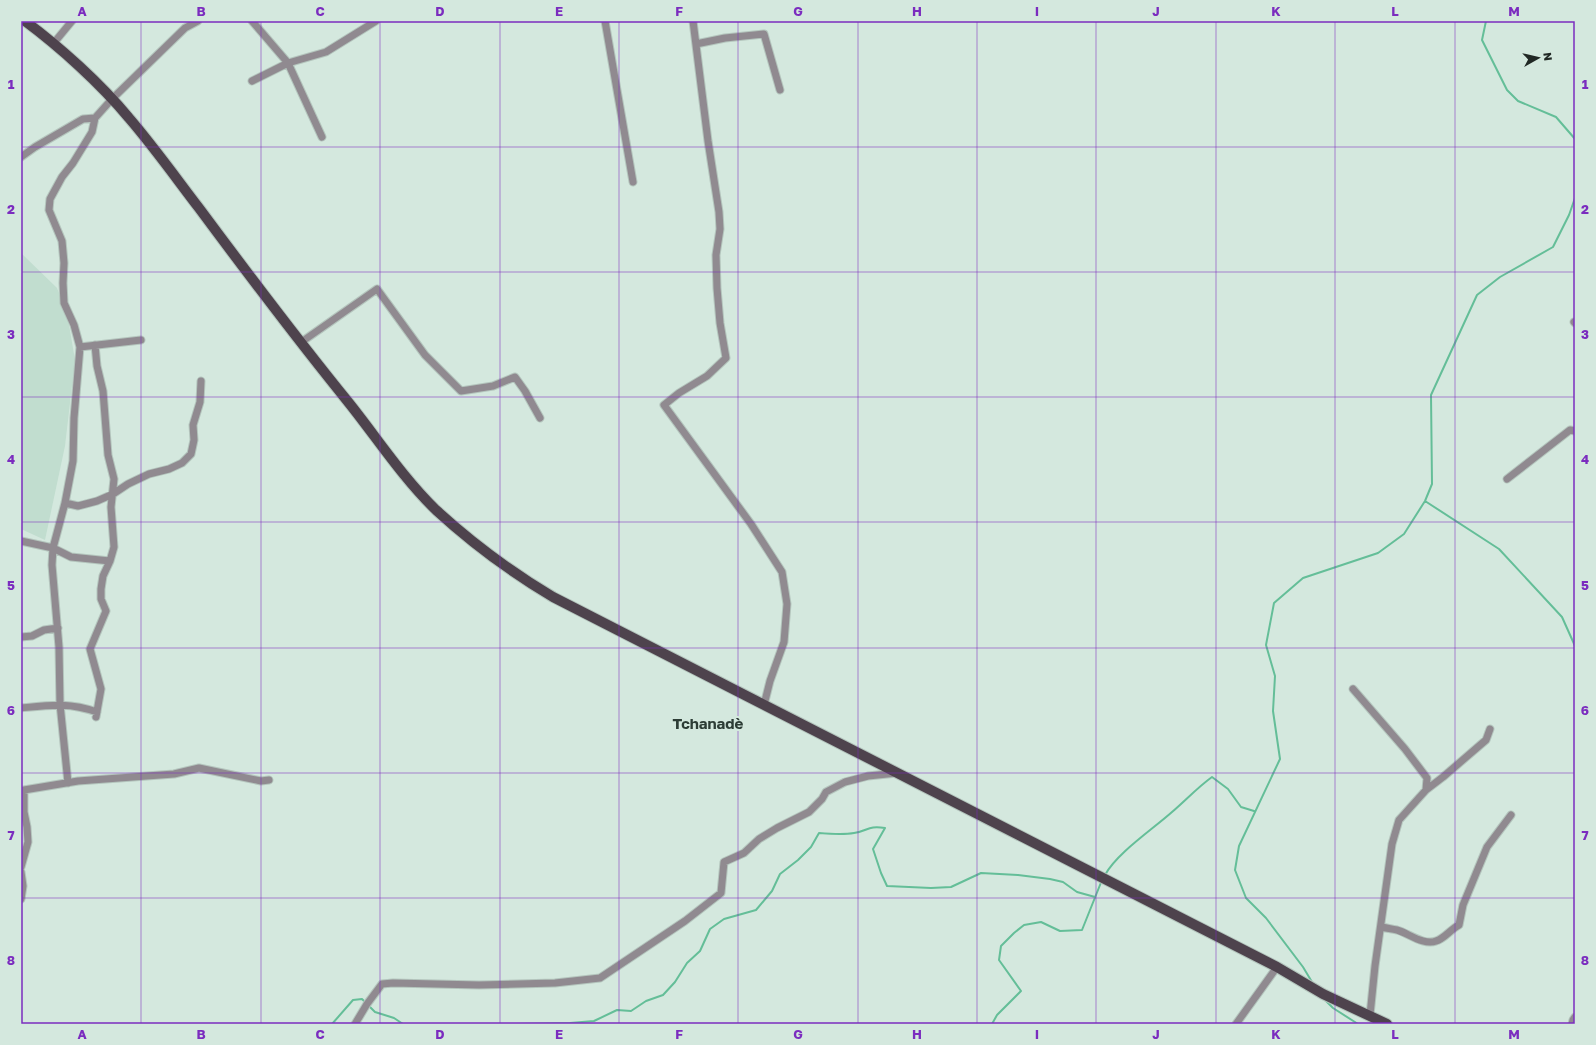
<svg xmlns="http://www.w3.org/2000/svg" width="1596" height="1045" font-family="'Golos Text',sans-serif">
<rect width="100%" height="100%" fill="#d4e8de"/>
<!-- built -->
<path fill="#c1ddcf" d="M21,253L57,288L67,313L75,360L65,446L45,540L21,529Z"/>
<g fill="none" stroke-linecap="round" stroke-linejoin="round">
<!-- stream -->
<path stroke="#64be98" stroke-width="2" d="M1486,21L1482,40L1507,90L1518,101L1556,117L1575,139
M1425,501L1499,549L1562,617L1575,646
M1105,875C1117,853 1153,829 1172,812C1186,800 1198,787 1212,777L1228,789L1241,807L1254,811
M1312,982L1303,967L1266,918L1246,898L1235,870L1239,846L1280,759L1273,711L1275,676L1266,645L1274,603L1303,578L1378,553L1404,534L1425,501L1432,484L1431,395L1477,295L1500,277L1553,247L1569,215L1575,198
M1325,1000L1333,1008L1358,1024
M332,1024L353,1000L362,999L375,1012L394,1018L403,1024
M516,1024L570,1023L594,1021L617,1010L631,1011L646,1001L663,995L675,982L687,963L700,951L710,929L724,919L756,910L772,891L780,874L798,860L811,847L819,833C831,834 843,835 854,833C868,831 868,825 885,828L873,849L881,873L887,886L931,888L951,887L981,873L1018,875L1050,879L1063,882L1077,892L1095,897
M992,1024L997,1015L1021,991L999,960L1001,946L1014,933L1024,925L1041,922L1060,931L1082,930L1102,880"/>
<!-- street casing -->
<g stroke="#b4c5bd" stroke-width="9">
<path id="street" d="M252,21L288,63L322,137
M605,21L633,182
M693,21L708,141L719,212L720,229L716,255L717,288L720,323L726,358L707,376L679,393L664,405L751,524L782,572L787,604L784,642L770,681L764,705
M53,44L72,21
M696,44L725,38L764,34L780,90
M252,81L288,63L326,52L376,21
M21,157L35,147L83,119L95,118
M1574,322L1575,323
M300,343L377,289L425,355L461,391L493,386L515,377L525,391L540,418
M95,345L97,366L103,391L108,455L114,479L111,507L114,547L110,561L103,576L101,589V599L106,611L90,649L101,689L96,717
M80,347L141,340
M1507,479L1570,430L1575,431
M65,503L78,506L97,501L113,494L128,484L149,474L169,469L182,463L191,454L194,440L193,425L200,402L201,381
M21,541L53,548L71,557L110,561
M21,637L32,636L44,630L58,628
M1353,689L1405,749L1427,778L1426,790L1399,820L1392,844L1375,966L1370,1015
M21,708C50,705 69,702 97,712
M68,783L60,704L59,647L52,565L53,548L65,503L73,461L74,418L80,347L74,325L64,303L63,283L64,263L62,241L49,210L50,199L62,177L73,163L92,132L95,118L112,99L185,28L198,21
M1426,790L1443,777L1486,740L1490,729
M21,867L28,842L27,827L24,812V790L78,781L174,774L199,768L261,781L269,780
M21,872L23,886L21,899
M1381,927C1386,928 1392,929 1397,930C1408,933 1424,946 1436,941C1444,939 1451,929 1459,925L1463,905L1487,847L1511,815
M355,1024L367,1004L382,984L393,983L479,985L555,983L600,978L685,921L721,893L724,862L744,853L759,839L777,828L809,812L822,799L826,792L845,782L868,776L897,773
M1236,1024L1277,967
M1572,1024L1573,1020L1575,1017"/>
</g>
<!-- primary casing -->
<g stroke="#b4c5bd" stroke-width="12">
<path id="primary" d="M25,21C60,47 101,84 129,118C154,147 176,178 199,208C248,274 297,339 349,403C377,438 403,478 436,510C472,543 511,572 553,597L1277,967L1323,994L1387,1024"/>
</g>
<!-- street -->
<use href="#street" stroke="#908a90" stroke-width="7"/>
<!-- primary -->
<use href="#primary" stroke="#4e434d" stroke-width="10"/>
</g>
<!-- grid -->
<path fill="none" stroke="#7b2cbf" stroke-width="1" stroke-opacity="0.55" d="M141,21V1024M261,21V1024M380,21V1024M500,21V1024M619,21V1024M738,21V1024M858,21V1024M977,21V1024M1096,21V1024M1216,21V1024M1335,21V1024M1455,21V1024M21,147H1575M21,272H1575M21,397H1575M21,522H1575M21,648H1575M21,773H1575M21,898H1575"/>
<g text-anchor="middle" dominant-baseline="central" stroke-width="4" stroke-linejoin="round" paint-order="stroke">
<!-- quarter labels -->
<g font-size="15" font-weight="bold" fill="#2d3d36" stroke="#d4e8de">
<text x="708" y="723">Tchanadè</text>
</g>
</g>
<!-- border -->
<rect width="1596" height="1045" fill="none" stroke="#d4e8de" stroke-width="44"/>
<!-- north arrow -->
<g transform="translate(1538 58) rotate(82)" stroke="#d4e8de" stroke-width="3" paint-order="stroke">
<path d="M0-3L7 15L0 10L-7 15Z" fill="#202824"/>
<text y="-6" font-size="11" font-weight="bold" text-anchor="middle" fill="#202824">N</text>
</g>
<rect x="22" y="22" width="1552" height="1001" fill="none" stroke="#7b2cbf" stroke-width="1.5"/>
<g font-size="13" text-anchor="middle" font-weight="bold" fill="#7b2cbf">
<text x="82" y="16">A</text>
<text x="201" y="16">B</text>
<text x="320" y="16">C</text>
<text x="440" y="16">D</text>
<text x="559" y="16">E</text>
<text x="679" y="16">F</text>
<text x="798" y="16">G</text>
<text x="917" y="16">H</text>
<text x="1037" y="16">I</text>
<text x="1156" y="16">J</text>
<text x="1276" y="16">K</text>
<text x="1395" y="16">L</text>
<text x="1514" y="16">M</text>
<text x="11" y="89">1</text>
<text x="1585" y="89">1</text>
<text x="11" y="214">2</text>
<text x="1585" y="214">2</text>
<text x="11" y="339">3</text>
<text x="1585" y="339">3</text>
<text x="11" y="464">4</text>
<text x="1585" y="464">4</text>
<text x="11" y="590">5</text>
<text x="1585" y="590">5</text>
<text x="11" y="715">6</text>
<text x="1585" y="715">6</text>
<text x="11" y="840">7</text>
<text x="1585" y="840">7</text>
<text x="11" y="965">8</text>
<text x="1585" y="965">8</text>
<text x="82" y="1039">A</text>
<text x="201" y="1039">B</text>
<text x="320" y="1039">C</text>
<text x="440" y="1039">D</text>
<text x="559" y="1039">E</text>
<text x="679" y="1039">F</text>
<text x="798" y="1039">G</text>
<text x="917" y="1039">H</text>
<text x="1037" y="1039">I</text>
<text x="1156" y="1039">J</text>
<text x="1276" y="1039">K</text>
<text x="1395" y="1039">L</text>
<text x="1514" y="1039">M</text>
</g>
</svg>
